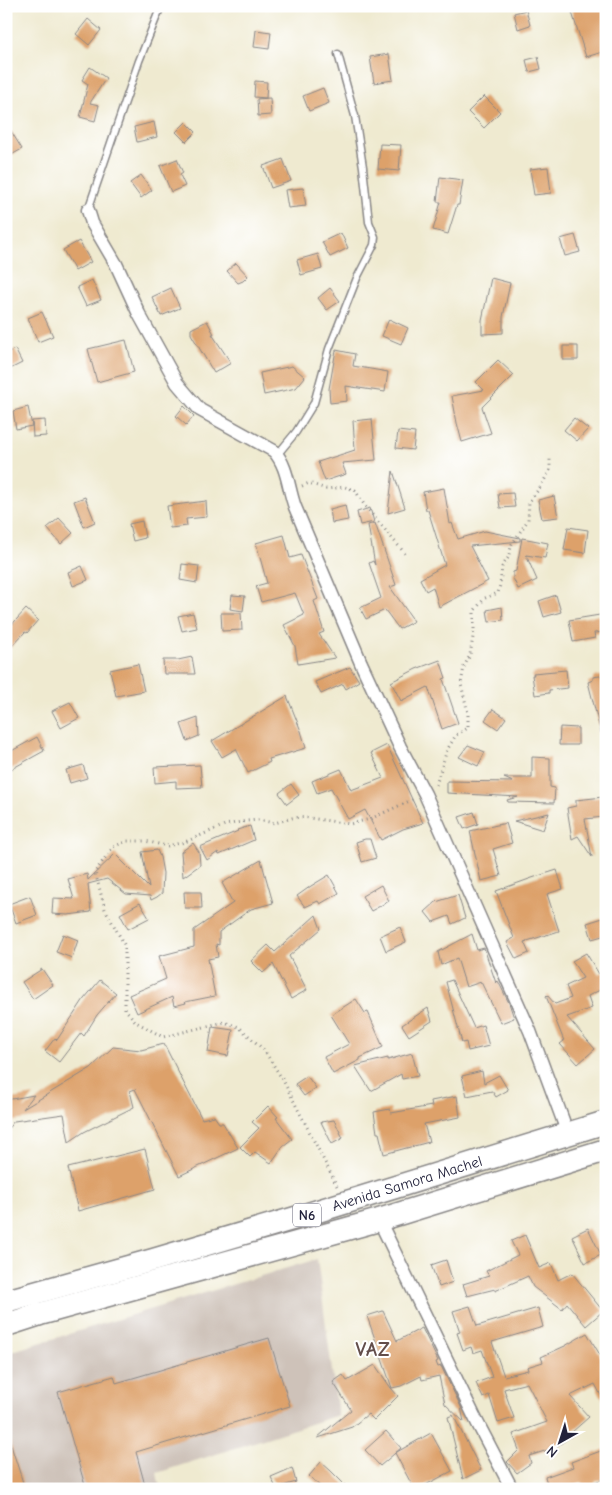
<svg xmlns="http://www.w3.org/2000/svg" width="612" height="1495" font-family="'Comic Neue',sans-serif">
<rect width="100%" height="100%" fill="#fff"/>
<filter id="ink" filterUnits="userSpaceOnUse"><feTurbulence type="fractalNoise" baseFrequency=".02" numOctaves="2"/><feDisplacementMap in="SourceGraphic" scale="10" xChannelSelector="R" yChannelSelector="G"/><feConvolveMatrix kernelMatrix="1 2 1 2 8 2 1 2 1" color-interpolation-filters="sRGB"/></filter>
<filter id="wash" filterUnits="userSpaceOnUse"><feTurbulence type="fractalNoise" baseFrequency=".0096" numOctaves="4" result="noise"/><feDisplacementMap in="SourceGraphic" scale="20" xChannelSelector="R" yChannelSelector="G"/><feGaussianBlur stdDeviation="1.12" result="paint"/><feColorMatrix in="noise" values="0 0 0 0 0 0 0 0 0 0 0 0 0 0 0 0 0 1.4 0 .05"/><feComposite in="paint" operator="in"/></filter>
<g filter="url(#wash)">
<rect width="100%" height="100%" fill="#efead0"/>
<!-- industrial -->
<path fill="#cec2b9" d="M317,1259L338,1415L157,1473L160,1489H6V1353Z"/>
<g id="blocks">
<!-- building -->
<path fill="#dda16a" d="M570,6H606V51L586,57Z
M526,10L530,25L518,29L514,13Z
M88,19L101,30L89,45L76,34Z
M256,30L271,32L269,49L254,47Z
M389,54L393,80L374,83L370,57Z
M538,57L541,69L529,72L526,60Z
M90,67L106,78L90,103L99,105L95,121L80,117L88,84L82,80Z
M255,81L267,82L266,98L254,97Z
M323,88L329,103L309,111L303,96Z
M484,96L500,112L484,128L468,112Z
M270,98L271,115L258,116L257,99Z
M154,122L157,137L137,142L134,127Z
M186,122L196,132L186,142L176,132Z
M6,123L22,149L6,158Z
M380,144L401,145L399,171L378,169Z
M177,159L183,173L180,175L185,186L171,192L160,166Z
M283,159L291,181L271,188L263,166Z
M548,167L551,193L534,195L530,169Z
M141,175L152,190L141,198L130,183Z
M440,177L463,180L459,205H457L448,234L433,230L441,202H437Z
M303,188L306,206L288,208L285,190Z
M341,233L348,248L330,257L322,242Z
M575,235L580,252L565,256L560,239Z
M79,241L91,262L75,271L63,250Z
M318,254L322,269L301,275L297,260Z
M236,263L248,276L243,281L238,283L227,271Z
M491,278L510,283L503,317V333L482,334V320Z
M92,280L101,300L86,306L77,287Z
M171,288L180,308L161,316L152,297Z
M330,288L340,301L327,310L318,298Z
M42,312L53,336L38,342L28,318Z
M389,319L408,328L401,344L382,336Z
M207,321L214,334H212L231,363L214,373L191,334V329Z
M126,340L134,372L97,382L88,349Z
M563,346H578V360H563Z
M15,349L22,363L6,371V353Z
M336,350L355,354L353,366L388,372L385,392L346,386L347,401L330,403L329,389Z
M498,360L514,375L482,407L491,433L462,442L457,423L452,396L484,390L476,382Z
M292,366L305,377L296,388L264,395L260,373Z
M184,406L194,416L186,425L176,416Z
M28,407L32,426L16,429L13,411Z
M574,418L588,429L577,441L564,430Z
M372,419L376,460L342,463L346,474L325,481L318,462L355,450L353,421Z
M45,420L46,436L33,437L32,421Z
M398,431L415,433L413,450L396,448Z
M393,471L405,508L388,513Z
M444,488L450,524L452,523L458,539L485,531L520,538V541L470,546L488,581L439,607L433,587L426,591L420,579L445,565L428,510H426L423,492Z
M513,493L515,507L500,508L498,494Z
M554,496L558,517L542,519L538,500Z
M85,497L95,522L84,527L74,501Z
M206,501L207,517L186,519L187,526L170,528L167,506Z
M345,505L348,520L332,523L330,509Z
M370,508L374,522L360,525L357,512Z
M59,518L73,533L61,544L47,528Z
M142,521L145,538L133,541L129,524Z
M375,523L396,585L390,587L414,621L399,629L385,610L366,619L360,608L381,598L369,563L373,561L375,565L368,525Z
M568,527L588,530L585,553L564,550Z
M284,535L290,558L301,555L318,599L314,601L324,632L319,634L335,658L298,664L295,646L284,625L304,615L295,593L261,602L256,586L267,583L256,543Z
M522,538L548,543L545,558L526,555L537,580L518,589L513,578V572L516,571Z
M182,564L199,566L197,583L180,580Z
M82,566L88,580L73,586L68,572Z
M232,595L245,596L243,611L230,609Z
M556,595L561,612L544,617L539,601Z
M502,607L503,620L489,622L487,610Z
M26,609L38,620L27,633L25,632L6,652V631Z
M193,613L197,628L182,631L178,616Z
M221,613H241L242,630L222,631Z
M606,614V632L594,633L595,638L573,642L569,620Z
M192,657L195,674H164L163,660H178Z
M440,660L446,678L443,679L458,723L442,729L428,687L401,701L391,682L416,669Z
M138,664L144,691L116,696L110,670Z
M350,667L359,681L346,689L343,684L321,694L315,682Z
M566,670L568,688L549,690V693L535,695L532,675H534L533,673Z
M606,675V733H601L588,682L593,680V677Z
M287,696L301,731L306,748L269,759L270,762L248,773L236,749L222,757L212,741Z
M70,702L79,718L61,728L52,711Z
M493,709L506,718L498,729L485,720Z
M198,718L199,736L187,741L181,724Z
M560,727L578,728V745H559Z
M37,737L44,751L6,772V754Z
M387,745L423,823L403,829L381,840L365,810L348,819L331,788L317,793L312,781L341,769L351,790L383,778L371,753Z
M468,745L485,752L478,766L459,757Z
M532,757L550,758V787L555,788L554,803L508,802L507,800L518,797L447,793V781L513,782L504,778H532Z
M83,765L87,778L70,783L66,770Z
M200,765L202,787L176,788V781L155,783L154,767Z
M291,784L299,795L287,804L279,793Z
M603,797L604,817L585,819L592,857L578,836L572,839L567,808L576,806V800Z
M474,812L478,824L464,829L459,817Z
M549,813L543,830L514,821Z
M506,823L512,843L493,849L501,876L481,881L470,831Z
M250,826L254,840L219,855L218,852L207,860L200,847L238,831L237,830Z
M365,839H370L376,858L362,862L356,842Z
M193,843L199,852L200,865L183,877L181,852Z
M157,850L160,857L163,873L162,893L157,897L151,900L150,896L126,894L107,879L88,884L91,912L68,915L52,914L53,898L74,899L68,879L87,874L88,880L115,854L149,888L142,852Z
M261,860L273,903L251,909L219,932V945L216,944L218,957L208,959L215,996L185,1002L186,1003L174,1006L172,997L137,1013L129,995L166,979L159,956L194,947V930L233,903L222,883Z
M557,870L563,889L547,894L559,931L524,942L529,953L516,959L507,942L514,938L496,891L532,878Z
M329,875L339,893L320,904L318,901L305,907L297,896L311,886Z
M381,885L389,901L371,911L362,896Z
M184,892H201L202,908H185Z
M458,895L465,918L452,924L449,916L433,922L425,912L436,902Z
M30,896L37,915L16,923L9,904Z
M140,903L149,918L128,929L120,914Z
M316,915L321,929L289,956L307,990L291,999L273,964L263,973L251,961L268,945L275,952Z
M606,917V935L592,939L587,923Z
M400,927L406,942L386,951L380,936Z
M63,934L78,940L72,958L56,952Z
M472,934L477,950L484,948L496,983L498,981L509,1003L514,1018L501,1023L481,982L466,987L457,958L441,965L438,952Z
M586,953L599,974L606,971V987L588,996L592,1008L567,1017L595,1049L578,1064L560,1044L564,1041L546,996L547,995L555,1004L571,998L566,986L583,978L572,961Z
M42,969L53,985L33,999L22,982Z
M100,980L116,993L97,1015L84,1036L81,1033L59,1062L45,1051L55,1038L57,1040L84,999Z
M452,980L474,1028L483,1025L489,1046L468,1051L466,1042L462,1043L446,982Z
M356,999L365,1013L368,1012L383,1047L360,1058V1060L333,1074L324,1057L349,1044L331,1015Z
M428,1008L432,1021L409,1036L402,1025Z
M212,1027L233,1030L228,1056L208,1052Z
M164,1044L202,1119L214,1116L219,1123H223L238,1148L179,1176L135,1089L130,1091L134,1107L84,1132L69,1142L64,1114L14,1121L6,1131V1100L34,1095L23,1109L91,1068L113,1047L141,1050Z
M412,1053L418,1076L402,1079L401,1074L371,1091L355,1066L388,1058V1060Z
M482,1071L484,1083L499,1075L508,1090L496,1097L492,1091L467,1096L462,1076Z
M307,1076L316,1088L304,1096L295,1084Z
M457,1096L460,1117L424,1124L429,1142L384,1154L379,1133H377L374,1112L390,1109L391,1113L432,1106L431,1101Z
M268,1106L278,1117L276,1118L292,1139L283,1146L271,1163L255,1152L250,1157L240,1147L259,1128L252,1122Z
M334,1120L343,1138L332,1144L321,1122Z
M145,1149L155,1189L78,1211L68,1168Z
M588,1228L601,1255L585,1263L572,1236Z
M525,1235L539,1268L551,1263L558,1280L572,1273L603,1311L586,1326L567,1303L562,1309L533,1287L528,1276L495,1291V1289L467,1296L463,1284L489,1276L486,1271L518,1255L511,1241Z
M446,1260L453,1282L439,1287L431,1265Z
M470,1306L477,1326L538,1308L543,1327L492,1342L504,1376L528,1370L527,1367L543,1362L541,1357L565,1346L587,1333L606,1365V1405L595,1384L570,1396L589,1417L572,1432L573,1435L554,1448L529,1456L531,1463L517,1473L507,1462L519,1450L513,1434L547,1422L527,1383L504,1389L514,1418L498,1423L489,1395L483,1398L476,1383L492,1377L482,1350L473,1353L471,1347L463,1350L457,1333L460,1332L453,1311Z
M383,1311L397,1341L422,1328L438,1361L436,1362L438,1367L441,1366L461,1407L464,1422L445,1404L439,1376L422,1380L421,1376L401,1386L392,1388L367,1316Z
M269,1338L290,1406L136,1452L146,1489H86L58,1392L114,1376L116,1383Z
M375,1365L391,1388L398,1396L374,1420L368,1414L352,1427L318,1438V1437L351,1410L333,1382L343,1375L347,1381Z
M453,1415L481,1470L463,1479L448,1417Z
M386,1431L401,1448L380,1466L365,1450Z
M431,1433L452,1471L418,1489H414L395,1453Z
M6,1439H9L25,1489H6Z
M606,1449V1478L595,1482L597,1489H584L582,1482L563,1489H549L545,1477L573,1467L571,1462Z
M321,1462L331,1471L349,1489H323L309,1476Z
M292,1468L296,1482L276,1488L271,1477Z"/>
</g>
</g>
<g filter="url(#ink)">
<use href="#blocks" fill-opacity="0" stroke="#888686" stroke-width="1"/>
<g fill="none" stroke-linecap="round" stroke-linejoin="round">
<!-- lane casing -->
<g stroke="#888686" stroke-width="9">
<path id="lane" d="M88,210L139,61L161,6
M277,455L296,432L314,403L329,349L357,278L374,245L375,237L369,222L363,167L355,116L338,54"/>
</g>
<!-- street casing -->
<g stroke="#888686" stroke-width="15">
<path id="street" d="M88,210L92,223L116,264L139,314L177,383L200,410L274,451C288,467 288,488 295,507L361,663L400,747L425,794L530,1031L568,1134
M379,1220L477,1422L512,1489"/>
</g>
<!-- highway casing -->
<g stroke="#888686" stroke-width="25">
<g id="highway">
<path id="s1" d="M6,1301L153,1260L292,1219L606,1122"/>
<path d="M6,1325L40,1314L379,1220L606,1150"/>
</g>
</g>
<!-- path -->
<path stroke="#888686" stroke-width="3" stroke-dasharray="1 4" stroke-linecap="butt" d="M302,486L309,483L326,489L345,487L355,490L365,506L407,556
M436,785L447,750L456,735L468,728V713L461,684L464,667L470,655L474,631V611L485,598L498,593L500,585L502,567L508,558L512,544L528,520L529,502L541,486L550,470V456
M337,1186L284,1082L264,1050L239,1027L224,1022L163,1037L136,1022L125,1009V946L105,909L95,872L113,847L127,841H145L167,846L185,842L225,825L247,821L258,820L275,823L292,818L303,817L350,824L370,819L414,799"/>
<!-- lane -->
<use href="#lane" stroke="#fff" stroke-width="6"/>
<!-- street -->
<use href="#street" stroke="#fff" stroke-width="12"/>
<!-- highway -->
<use href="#highway" stroke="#fff" stroke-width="22"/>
</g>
</g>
<g text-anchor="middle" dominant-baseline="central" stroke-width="4" stroke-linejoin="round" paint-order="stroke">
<!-- shield labels -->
<rect fill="#fff" stroke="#646476" stroke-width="1" x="293" y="1203.5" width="28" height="23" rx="4"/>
<g font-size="14" font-weight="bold" fill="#22223b">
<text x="307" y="1215">N6</text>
</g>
<!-- street labels -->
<g font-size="15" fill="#22223b" stroke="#fff">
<text stroke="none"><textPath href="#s1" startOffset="418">Avenida Samora Machel</textPath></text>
</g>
<!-- district labels -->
<g font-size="20" font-weight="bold" letter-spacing="1" fill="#634e4b" stroke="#fff">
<text x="373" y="1349">VAZ</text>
</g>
</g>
<!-- margin -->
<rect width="612" height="1495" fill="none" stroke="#fff" stroke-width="25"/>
<!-- north arrow -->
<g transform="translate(560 1442) rotate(219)" stroke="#ffffff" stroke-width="4" paint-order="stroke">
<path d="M0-4L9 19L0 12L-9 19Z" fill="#22223b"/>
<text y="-8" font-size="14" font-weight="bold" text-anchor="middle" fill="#22223b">N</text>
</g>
</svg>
